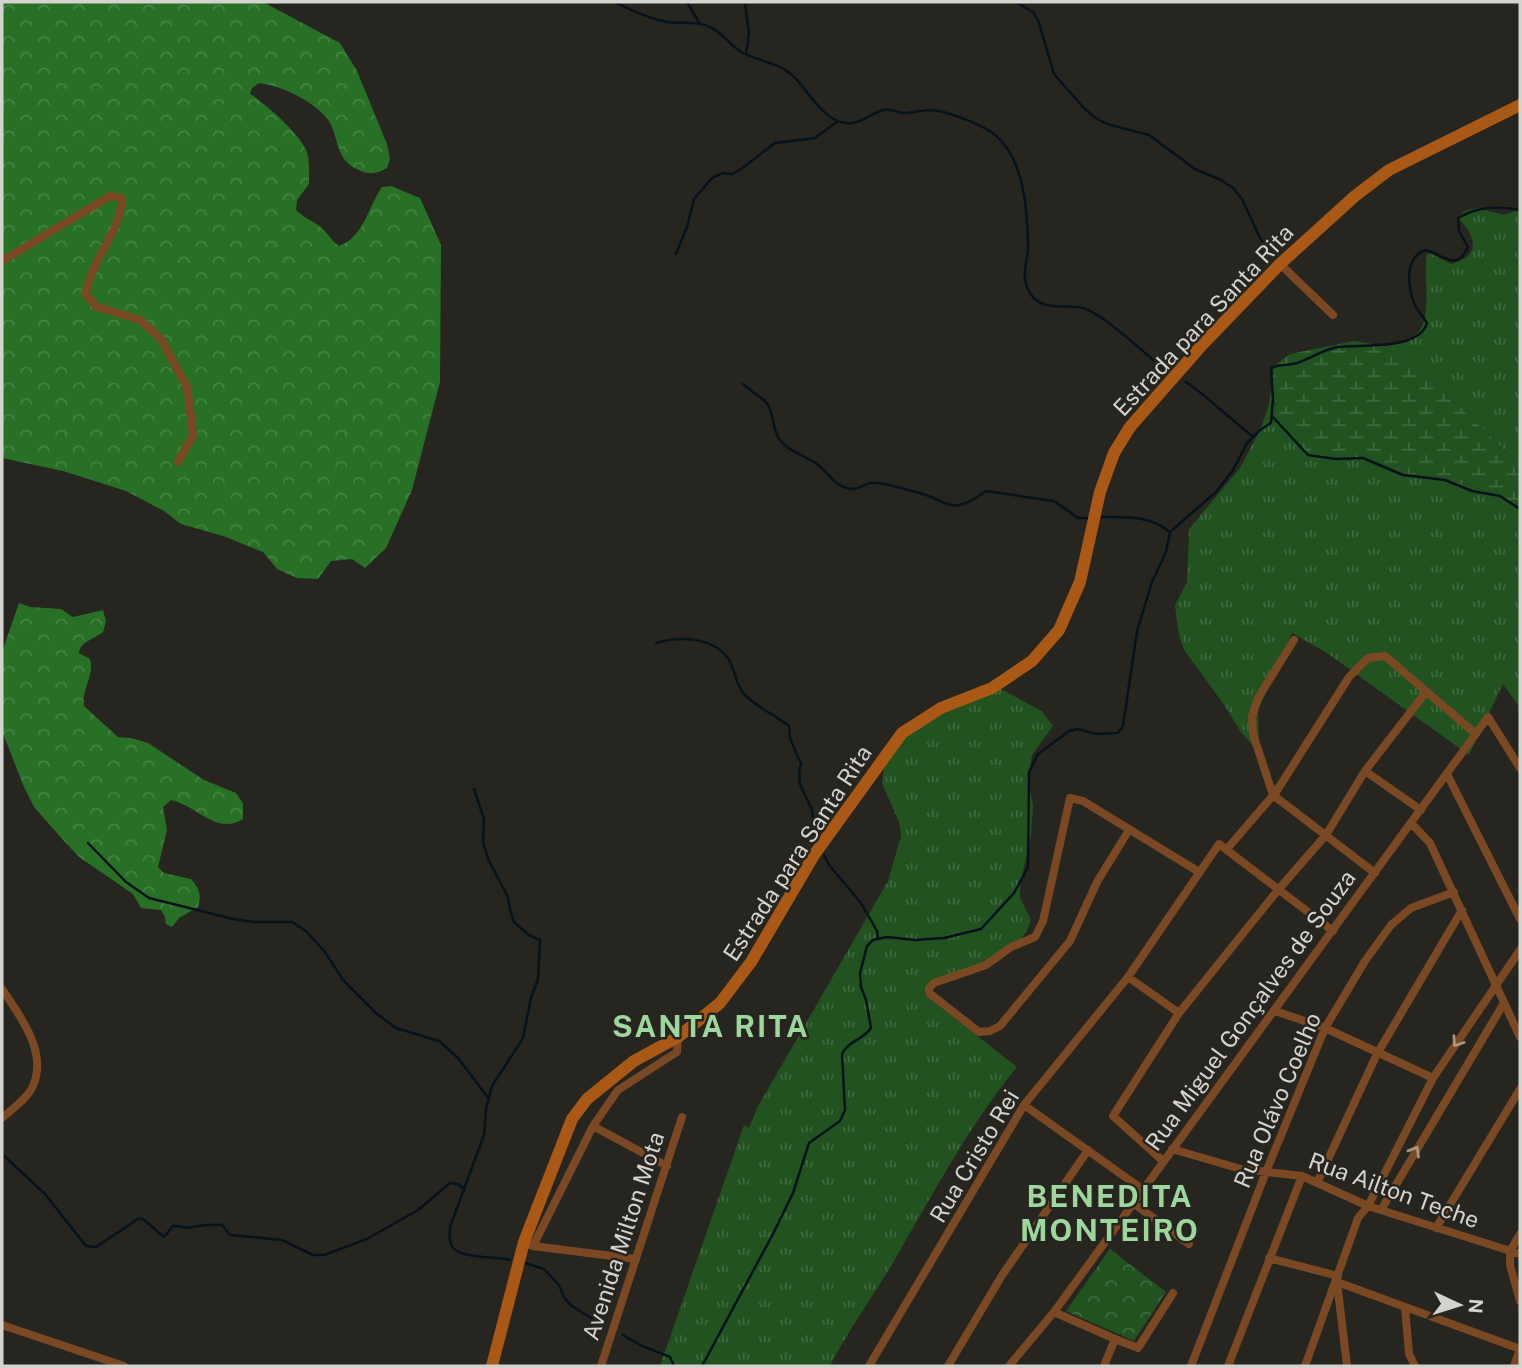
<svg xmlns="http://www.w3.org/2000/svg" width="1522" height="1368" font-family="'Public Sans',sans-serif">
<defs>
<pattern id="grass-tufts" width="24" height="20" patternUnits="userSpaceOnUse" patternTransform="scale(1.75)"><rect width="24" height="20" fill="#21521f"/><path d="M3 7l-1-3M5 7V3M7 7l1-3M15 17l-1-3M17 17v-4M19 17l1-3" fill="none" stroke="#406a3e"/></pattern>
<pattern id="forest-crowns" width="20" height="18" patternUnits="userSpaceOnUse" patternTransform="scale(1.75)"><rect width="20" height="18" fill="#277026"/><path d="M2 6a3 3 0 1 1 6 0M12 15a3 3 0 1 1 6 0" fill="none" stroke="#458444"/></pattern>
<pattern id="wetland-marsh" width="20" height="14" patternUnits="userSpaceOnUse" patternTransform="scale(1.75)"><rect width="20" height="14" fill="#21521f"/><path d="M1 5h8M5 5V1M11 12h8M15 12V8" fill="none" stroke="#406a3e"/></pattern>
<pattern id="park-crowns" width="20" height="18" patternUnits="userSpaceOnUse" patternTransform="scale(1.75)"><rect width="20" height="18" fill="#21521f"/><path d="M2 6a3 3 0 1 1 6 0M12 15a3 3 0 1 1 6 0" fill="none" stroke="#406a3e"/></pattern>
</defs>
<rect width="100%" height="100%" fill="#27251f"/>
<!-- grass -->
<path fill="url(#grass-tufts)" d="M1478,208L1504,215L1520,209V465L1433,381L1385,346C1392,345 1400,344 1407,341C1437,329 1422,280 1427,254L1430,253L1451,264C1481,256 1477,238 1459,219C1461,210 1470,209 1478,208Z
M1271,390L1274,403L1314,457L1361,461L1401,473L1441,477L1493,493L1520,508V708L1503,684L1469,755L1327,653L1292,633L1258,711L1259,746L1254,747L1240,731L1225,706L1184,650L1178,630L1175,605L1187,582L1189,529L1240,468L1260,430L1268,408Z
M993,685L1042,711L1053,726L1032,755L1028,779L1033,805L1031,836L1020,885V898L1031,920C1022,957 961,973 927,985L924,994L1017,1067C967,1128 931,1198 891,1266C871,1299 848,1331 830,1366H660L744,1125L749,1128L757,1108L888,881L901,836L899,822L882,783L884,766L913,728Z"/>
<!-- forest -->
<path fill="url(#forest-crowns)" d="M2,2H263L340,43L357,71L387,144L390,159L387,168C378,173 371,175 361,171C330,159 342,131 323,114C307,98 281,86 259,83L252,88L250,94C266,104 299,133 306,150C310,159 309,174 309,184L297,200L296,210C304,218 313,221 322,228C328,234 332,241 339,246C364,237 368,207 382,187L391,186L420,198L441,245L440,382L412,490L386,548L365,568L352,559L331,561L318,579L297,578L277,569L263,552L223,536L181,524L164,511L126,491L63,471L2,458Z
M19,603L30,607L61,609L73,617L103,610L106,621L103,632C94,639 80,642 79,653L90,659C95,676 81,689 84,706L118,737L131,738L148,743L204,780L236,793L243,803V819C217,836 196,805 171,800L163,807L167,830L158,867L164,873L191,879C199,888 202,895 198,907L179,918L172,927L166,924L165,917L161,910L141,908L133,894L79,857L64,841L34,807L24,787L2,731V652Z"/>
<!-- wetland -->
<path fill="url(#wetland-marsh)" d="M1354,341L1385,346L1433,381L1520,465V508L1493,493L1441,477L1401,473L1361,461L1314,457L1305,451L1282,423L1271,390L1274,366L1290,354Z"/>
<!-- park -->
<path fill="url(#park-crowns)" d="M1110,1249L1166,1292L1134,1341L1066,1311Z"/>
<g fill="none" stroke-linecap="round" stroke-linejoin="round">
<!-- stream -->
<path stroke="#06131c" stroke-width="2.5" d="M614,2C630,9 646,18 663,21C678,25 696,20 710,27C723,33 730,46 743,53C755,59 770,62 782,68C805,80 819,120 845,123C861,125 870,113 884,110C891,109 897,112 904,113C913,113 922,110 931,110C947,111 981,124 994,134C1024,158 1027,208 1028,242C1029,261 1019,275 1030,293C1041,312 1065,304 1083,308C1104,314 1147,356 1167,371
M687,2L700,24
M745,2L749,34L746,54
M1016,2L1033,12L1038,20L1054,74L1084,108L1094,117L1107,124L1149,135L1195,169L1221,180L1233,188L1242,199L1260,238L1268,249
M676,254L687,227L694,199L712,178L723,173L732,174L741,169L775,143L815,138L838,121
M1186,382L1201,393L1253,437
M743,384C750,391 764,398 768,405C774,415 772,429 780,440C788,451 805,456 816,463C828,472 834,486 850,489C859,490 862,485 870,483C882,481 900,488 912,491C950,499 948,519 986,491L1054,501L1078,518H1090
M1272,416L1308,455L1336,459L1363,458L1403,475L1445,480L1472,491L1500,496L1520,509
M1100,517C1125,517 1150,515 1170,532
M656,643C678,636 712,637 727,657C736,668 734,684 745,695C758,708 775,715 789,726L790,738L801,764L799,772L800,784L812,810L816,839
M474,789L484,819L483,843L489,861L508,897L510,910L514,922L529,935L540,940L538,979L531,998L523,1038L492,1086L486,1109L484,1135L450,1227C450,1234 448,1243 454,1249C464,1258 497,1257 510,1260
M88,843L126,882L149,898L233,919L253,922H292L306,931L325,952L343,980L377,1014L396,1028L439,1041L458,1058L489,1099
M824,855L829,865L861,903L877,931L878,939
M2,1154L45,1194L86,1246L96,1247L138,1219H143L164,1237L173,1226C179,1226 186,1229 192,1227C203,1225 210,1224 222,1225L230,1235L282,1240L313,1255H324L367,1239L418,1210L450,1183L458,1184L464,1189
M525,1263L544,1269L559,1285L565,1299L572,1306L602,1325
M623,1335L640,1345L670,1357L674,1366
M702,1366L774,1232L793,1193L809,1143L840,1121L845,1110L842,1054C848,1041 863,1040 871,1028L866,1000L861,987L860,973L867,946L873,940L887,937L915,940L944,938L981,929L1014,893L1028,867L1029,772L1038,754L1069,731L1077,729L1096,734L1118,733L1123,726L1137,631L1152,582L1166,552L1170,532L1216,492L1233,470L1247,443L1260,430L1271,423L1273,399L1271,368C1281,363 1288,366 1297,363C1311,359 1323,349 1338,347C1360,344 1419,351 1427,323C1423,316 1417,310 1414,303C1408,286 1404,258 1425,250C1443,254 1457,273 1468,247L1459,231L1458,218C1478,206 1498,206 1520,210"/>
<!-- minor -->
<path stroke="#7b4824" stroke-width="8" d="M2,261L110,196L122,198C121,233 90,260 86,295L97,307L140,320L161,339L187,387L193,435L178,462
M1280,264L1333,315
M1294,640L1258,698L1252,716L1253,734L1273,795L1375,873
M1365,771L1421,810
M1447,774L1520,919
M1411,823L1430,843L1520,1037
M1129,830L1097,882L1070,941L1000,1026L990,1031L979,1032L929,993V988L934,983L986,965L1011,947L1035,937L1043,921L1070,798L1083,801L1199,872
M1227,849L1276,792L1349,677L1368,658L1385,656L1476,734
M1128,977L1179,1013
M2,989C20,1016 48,1052 33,1086C28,1098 11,1110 2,1118
M1275,1011L1325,1028L1433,1078
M1024,1105L1142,1189
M593,1126L667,1166
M1172,1149L1241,1169L1302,1176L1368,1206L1520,1254
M1163,1161L1113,1116L1179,1013L1278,890L1326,835L1365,771L1426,692
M1317,1183L1377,1054L1462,910
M1133,1203L1189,1244
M1381,1210L1504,1003
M1436,1228L1520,1089
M1520,1234L1510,1251V1265L1520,1301
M524,1242L533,1246L593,1126L618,1090L677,1052L678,1037
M533,1246L636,1259
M1269,1258L1338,1276
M1405,1307L1409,1354L1415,1366
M1054,1312L1115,1339L1104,1366
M2,1325L124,1366
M1115,1339L1138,1348L1173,1293
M601,1366L682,1117
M869,1366L1024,1105L1128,977L1219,844L1333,931
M948,1366L1001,1277L1088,1150
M1009,1366L1054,1312L1488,717L1520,768
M1191,1366L1266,1172L1325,1028L1365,961L1391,925L1411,908L1454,892
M1228,1366L1302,1176
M1305,1366L1358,1218L1368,1206L1433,1078L1520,950
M1347,1366L1337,1282L1520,1349
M1514,1366L1520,1349"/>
<!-- secondary -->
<path stroke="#aa5816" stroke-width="12" d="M492,1366L524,1242L572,1119L587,1099L634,1061L678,1037L720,1003L751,962L814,855L902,733L941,708L992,688L1032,661L1059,630L1080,582L1100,492L1114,453L1130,427L1202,345L1280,264L1355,196L1389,170L1520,105"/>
</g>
<!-- one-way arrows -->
<defs><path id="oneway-chevron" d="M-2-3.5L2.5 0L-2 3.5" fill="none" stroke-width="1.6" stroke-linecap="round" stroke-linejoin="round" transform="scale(1.75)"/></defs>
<g stroke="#ac9482">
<use href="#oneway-chevron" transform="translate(1457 1042) rotate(124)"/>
<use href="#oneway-chevron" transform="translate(1415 1151) rotate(-59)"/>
</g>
<g text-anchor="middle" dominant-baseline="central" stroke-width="5" stroke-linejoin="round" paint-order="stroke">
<!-- street labels -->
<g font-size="23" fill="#d5d3cf" stroke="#27251f">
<text transform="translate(1203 320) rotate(-47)">Estrada para Santa Rita</text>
<text transform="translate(797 853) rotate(-57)">Estrada para Santa Rita</text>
<text transform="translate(1250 1010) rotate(-54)">Rua Miguel Gonçalves de Souza</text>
<text transform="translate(1277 1100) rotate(-67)">Rua Olávo Coelho</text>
<text transform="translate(974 1156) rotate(-59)">Rua Cristo Rei</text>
<text transform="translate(1394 1190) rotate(20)">Rua Ailton Teche</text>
<text transform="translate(623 1236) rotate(-72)">Avenida Milton Mota</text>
</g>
<!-- district labels -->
<g font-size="30" font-weight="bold" letter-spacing="2" fill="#9ed79d" stroke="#27251f">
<text x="711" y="1026">SANTA RITA</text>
<text x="1110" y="1196">BENEDITA<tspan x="1110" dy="34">MONTEIRO</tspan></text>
</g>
</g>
<!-- border -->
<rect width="1522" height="1368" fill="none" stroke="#d5d3cf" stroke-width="7"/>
<!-- north arrow -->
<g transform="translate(1459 1305) rotate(94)" stroke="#27251f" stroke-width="5" paint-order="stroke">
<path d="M0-5L12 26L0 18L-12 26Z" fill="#d5d3cf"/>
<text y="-10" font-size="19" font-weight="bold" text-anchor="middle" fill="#d5d3cf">N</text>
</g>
</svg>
